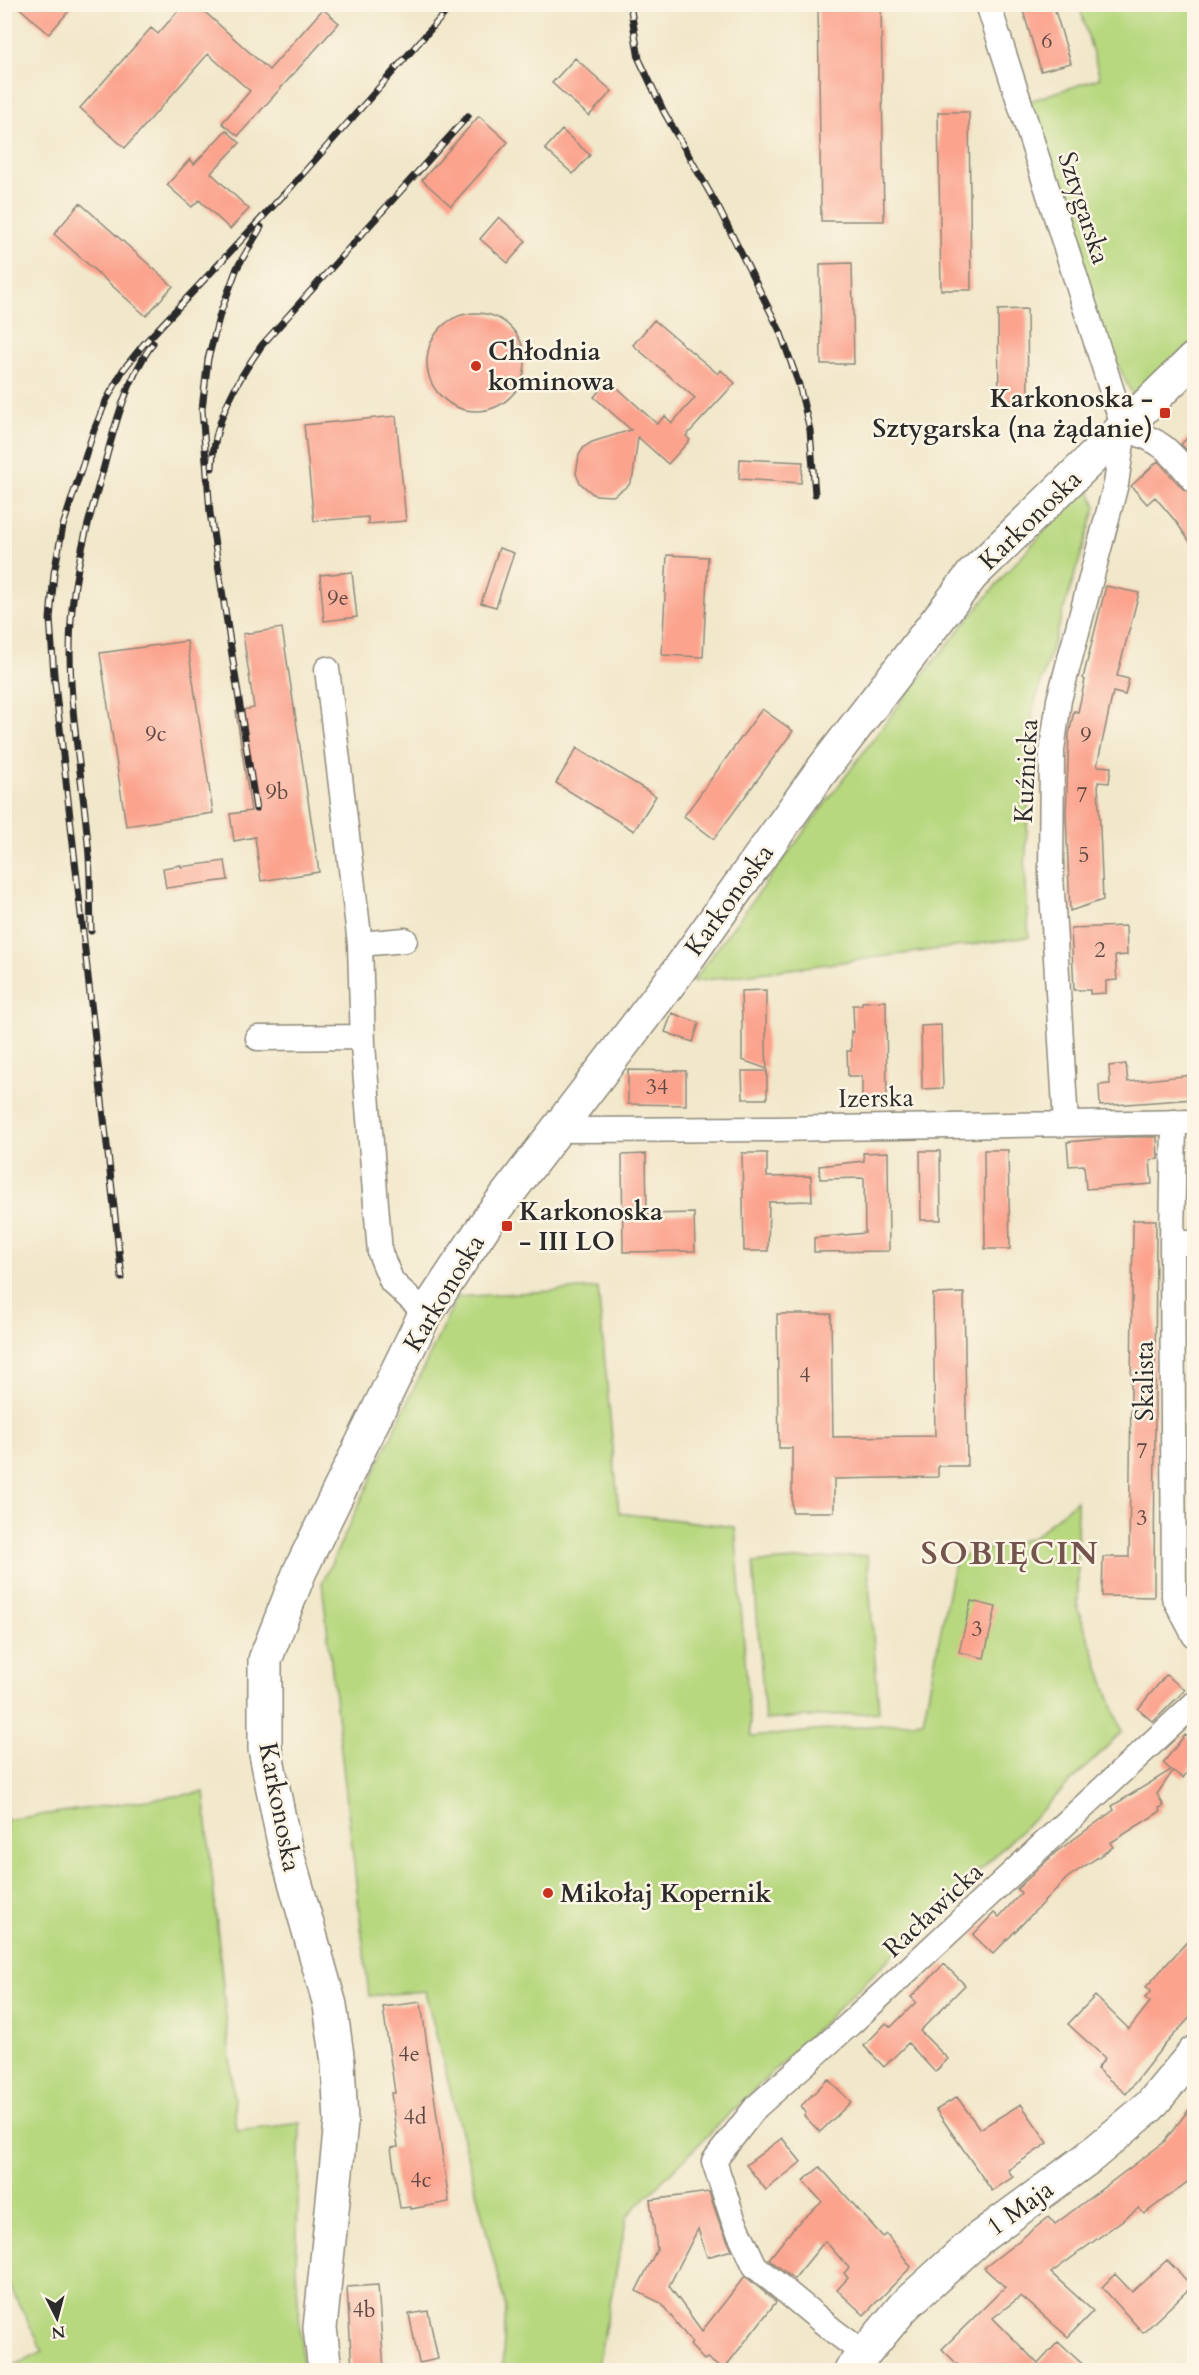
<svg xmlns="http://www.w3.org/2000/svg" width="1199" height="2375" font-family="Cardo,serif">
<rect width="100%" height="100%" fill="#fcf5e5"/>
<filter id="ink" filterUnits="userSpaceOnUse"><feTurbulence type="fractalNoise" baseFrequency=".0167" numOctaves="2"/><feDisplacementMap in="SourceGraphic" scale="12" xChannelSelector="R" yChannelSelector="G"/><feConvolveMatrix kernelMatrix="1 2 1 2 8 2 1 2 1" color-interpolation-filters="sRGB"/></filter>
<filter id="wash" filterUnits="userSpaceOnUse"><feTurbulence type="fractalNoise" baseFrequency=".008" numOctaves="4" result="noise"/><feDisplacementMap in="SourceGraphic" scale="24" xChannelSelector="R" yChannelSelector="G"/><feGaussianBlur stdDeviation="1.35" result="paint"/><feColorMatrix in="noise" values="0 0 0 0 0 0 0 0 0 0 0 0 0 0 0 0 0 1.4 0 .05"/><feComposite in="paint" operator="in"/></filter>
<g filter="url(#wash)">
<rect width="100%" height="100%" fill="#f1e7ca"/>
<!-- green -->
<path fill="#b7d87f" stroke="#718255" stroke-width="1.5" d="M1079,5H1194V341L1134,398L1102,332L1023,103L1100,78Z
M1088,484L1096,507L1033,708L1025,868L1029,937L692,982L904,698L1006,573Z
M598,1288L619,1513L735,1527L751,1737L923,1721L955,1558L1032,1538L1077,1500L1078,1609L1122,1732L713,2130L627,2216L597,2370H502L506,2308L425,1991L369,1996L322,1583L457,1297Z
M867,1555L879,1712L765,1720L753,1563Z
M204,1792L237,2131L300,2123L296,2270L303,2370H5L43,2351L5,2277V1820Z"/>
<g id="blocks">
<!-- building -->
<path fill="#fba38d" d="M15,4H75L49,34Z
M184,4H196L269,70L323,9L339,23L238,136L222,123L250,91L208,54L125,148L80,108L151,28L158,34Z
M818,4H881L884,221H821Z
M1021,4H1053L1071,63L1041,71Z
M575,58L612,91L589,116L552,83Z
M938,112H969L971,290H941Z
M479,116L508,142L451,206L422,180Z
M226,130L240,143L211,173L249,209L230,229L199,200L192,207L167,185L190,159L194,164Z
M562,130L590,155L573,174L545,149Z
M80,203L173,286L146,316L54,234Z
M499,217L526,241L508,263L480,239Z
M852,263L854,364H821L820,264Z
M1027,309L1028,404L999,405L998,310Z
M427 362a49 49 0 1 1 98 0a49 49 0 1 1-98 0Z
M654,320L718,374L721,370L735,383L686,436L690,440L668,464L638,437L633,476L629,485L613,496L594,495L580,483L576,474L579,455L584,447L592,442L631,430L594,397L609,380L657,424L665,416L672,423L695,398L633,345Z
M396,416L406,521L368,524V517L314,521L304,425Z
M1194,432V458L1181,444Z
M740,459L803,462L801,483L739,479Z
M1158,461L1183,489L1194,494V548L1177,523L1155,497L1147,504L1131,486Z
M499,548L514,553L496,607L481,603Z
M667,555L708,557L703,657L662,655Z
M352,572L357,617L324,621L320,575Z
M1106,586L1139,593L1117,676L1129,679L1125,695L1113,692L1097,766L1111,767L1109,783L1098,782L1103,900L1070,911L1066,814L1069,734L1074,711L1078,712L1085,680L1083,678Z
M282,628L319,872L261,881L255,837L234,841L230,814L251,811L236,711L254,708L243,634Z
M187,641L213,813L126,826L100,653Z
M762,709L793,731L714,839L684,816Z
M577,748L656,796L634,831L556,783Z
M225,861L228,880L166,888L163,868L181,865V867Z
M1126,926L1127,955L1115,956L1117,980L1106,981V993L1090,994V990H1074L1071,928Z
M766,990V1049L767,1069L742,1060V1024L741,991Z
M886,1001L887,1100H862V1076H848L847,1051H851V1031L854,1032L853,1005H862V1002Z
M672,1013L699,1023L693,1042L665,1032Z
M941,1025L943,1088L922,1089L921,1026Z
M1126,1064L1128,1082L1192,1075L1194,1099L1100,1106L1099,1085L1110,1084L1109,1066Z
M628,1070L686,1071V1105L628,1104Z
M742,1071H767V1099H743Z
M1123,1137H1157L1158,1159L1150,1160L1152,1184L1086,1189L1084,1165L1069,1166L1067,1142Z
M984,1150H1008L1010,1249H985Z
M920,1151H940L941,1220H921Z
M888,1152L889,1251L814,1252V1238L865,1233L864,1178L820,1179L819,1166L864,1161L863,1153Z
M742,1153H767V1177L811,1176L812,1201L769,1202L768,1251H744Z
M646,1154L647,1214L694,1213L695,1251L623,1252L622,1155Z
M1133,1220H1156L1154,1597L1102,1596L1103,1557H1129Z
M964,1293L967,1466H938V1477L834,1479V1512H792V1448H779L777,1314H831L833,1437L935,1436L933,1294Z
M971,1601L996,1607L984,1658L959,1652Z
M1166,1675L1185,1690L1153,1722L1138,1709Z
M1185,1735L1194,1742V1763L1183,1778L1173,1771L1157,1794L1164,1806L1159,1808L1161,1811L1110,1843L1113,1847L1067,1878L993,1954L973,1935L994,1913L999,1917L1021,1893L1017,1889L1056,1852L1114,1810L1112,1806L1171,1770L1163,1763Z
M1194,1934V2013L1161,2049L1126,2094L1097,2069L1105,2058L1068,2024L1095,1996L1129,2029L1150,2002L1145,1998L1151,1991L1146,1987Z
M944,1964L965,1985L920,2031L948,2059L935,2072L908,2043L884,2067L864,2046L886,2023L891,2027L916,2002L911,1997Z
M421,2002L449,2202L411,2209V2207L400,2208L391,2148L398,2147L391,2093H395L383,2007Z
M828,2079L851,2102L820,2132L804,2116L806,2113L801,2106Z
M957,2097L980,2129L1021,2104L1048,2143L1008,2170L1013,2177L992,2191L936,2110Z
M1194,2103V2177L1144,2214L1139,2208L1051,2273L1093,2311L1068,2337L1021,2296L993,2318L1038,2364L1058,2342L1089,2370H963L942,2349L1005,2287L984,2268L1049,2217L1055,2224L1163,2143Z
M782,2138L801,2162L766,2190L746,2165Z
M820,2167L883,2237L887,2234L911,2267L864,2315L837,2290L848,2278L844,2273L849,2268L825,2241L794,2279L769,2259L795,2226L822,2202L803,2181Z
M709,2192L720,2224L732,2250L707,2257L698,2229L669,2286L702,2331L745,2276L776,2302L723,2370L707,2358L704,2360L690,2345L692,2343L661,2303L636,2291L657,2249L650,2200Z
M1167,2260L1192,2286L1143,2333L1102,2287L1115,2274L1132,2292Z
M378,2285L384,2370H352L347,2287Z
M428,2311L438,2359L419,2363L409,2314Z"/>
</g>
</g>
<g filter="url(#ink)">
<use href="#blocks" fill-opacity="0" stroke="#8e897a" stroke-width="1.5"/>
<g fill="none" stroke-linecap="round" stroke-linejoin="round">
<!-- street casing -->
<g stroke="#8e897a" stroke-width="27">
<path id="street" d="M988,4L1124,429L1116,484L1059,700L1052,750L1051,876L1066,1123
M1124,429C1162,440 1170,451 1194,480
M327,669L360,944L363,1045L380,1253L392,1282L426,1313
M360,944L405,940
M258,1038L362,1037
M1174,1122L1172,1243L1174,1597L1194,1635
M559,1126L570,1130L774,1129L1194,1122
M1172,1243H1194
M865,2354L835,2332L755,2266L733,2219L714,2161L756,2107L851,2023L1194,1704"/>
</g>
<!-- secondary casing -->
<g stroke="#8e897a" stroke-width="36">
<path id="secondary" d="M851,2370L904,2306L978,2239L1087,2159L1150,2106L1194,2053"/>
</g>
<!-- primary casing -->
<g stroke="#8e897a" stroke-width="36">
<path id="primary" d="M325,2370L320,2328L341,2122L338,2063L330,2005L284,1843L265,1749V1660L300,1571L423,1318L490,1217L674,977L819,774L972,575L1194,359"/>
</g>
<!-- street -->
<use href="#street" stroke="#fff" stroke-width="24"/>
<!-- secondary -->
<use href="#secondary" stroke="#fff" stroke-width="33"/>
<!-- primary -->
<use href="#primary" stroke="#fff" stroke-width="33"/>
<!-- rail casing -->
<g stroke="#2b2b2b" stroke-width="7">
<path id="rail" d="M630,4L639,59L664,112L719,209L780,331L799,385L810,430L815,494
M284,195L453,4
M212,468C213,422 236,382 262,345L468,116
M256,809L210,513L202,409L208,359L220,314L237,268L261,227
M91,931C90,902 91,873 88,844C82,770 66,696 71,621C74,570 89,519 103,470C115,425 126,381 153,343
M122,1278L54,675L50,619L54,573L63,526L94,430L106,401L123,370L143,345L288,190"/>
</g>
<!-- rail -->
<use href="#rail" stroke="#fcf5e5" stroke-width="4.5" stroke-dasharray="14" stroke-linecap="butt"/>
</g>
</g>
<!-- markers -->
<g fill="#c8321e" stroke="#fcf5e5" stroke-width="2">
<circle cx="476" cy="366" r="6"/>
<rect x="1159" y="407" width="12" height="12" rx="3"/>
<rect x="501" y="1220" width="12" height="12" rx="3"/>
<circle cx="548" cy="1893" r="6"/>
</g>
<g text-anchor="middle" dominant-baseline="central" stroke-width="5" stroke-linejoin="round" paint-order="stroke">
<!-- number labels -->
<g font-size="22" fill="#5f4944">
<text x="1047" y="41">6</text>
<text x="338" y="598">9e</text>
<text x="156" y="734">9c</text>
<text x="1086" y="735">9</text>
<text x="277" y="792">9b</text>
<text x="1082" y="795">7</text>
<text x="1084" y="855">5</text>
<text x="1100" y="950">2</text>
<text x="657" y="1087">34</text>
<text x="805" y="1375">4</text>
<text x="1142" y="1451">7</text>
<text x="1142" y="1518">3</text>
<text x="977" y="1629">3</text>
<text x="409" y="2054">4e</text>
<text x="415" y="2117">4d</text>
<text x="421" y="2180">4c</text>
<text x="364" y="2310">4b</text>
</g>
<!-- street labels -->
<g font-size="26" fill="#2b2b2b" stroke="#fcf5e5">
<text transform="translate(1084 208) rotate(72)">Sztygarska</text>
<text transform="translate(1030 520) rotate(-44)">Karkonoska</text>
<text transform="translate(1026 771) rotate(-87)">Kuźnicka</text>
<text transform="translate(729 900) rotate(-54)">Karkonoska</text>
<text transform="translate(876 1098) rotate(-1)">Izerska</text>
<text transform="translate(444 1293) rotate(-59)">Karkonoska</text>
<text transform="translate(1144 1381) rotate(-90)">Skalista</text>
<text transform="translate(280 1807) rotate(79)">Karkonoska</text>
<text transform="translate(933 1910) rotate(-43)">Racławicka</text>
<text transform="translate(1020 2208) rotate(-36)">1 Maja</text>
</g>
<!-- poi labels -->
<g font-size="26" font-weight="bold" fill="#2b2b2b" stroke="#fcf5e5" text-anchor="start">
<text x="488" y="351">Chłodnia<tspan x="488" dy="30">kominowa</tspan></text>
<text x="1153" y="398" text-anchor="end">Karkonoska -<tspan x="1153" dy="30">Sztygarska (na żądanie)</tspan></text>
<text x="519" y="1211">Karkonoska<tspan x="519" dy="30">- III LO</tspan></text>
<text x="560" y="1893">Mikołaj Kopernik</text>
</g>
<!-- district labels -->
<g font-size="32" font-weight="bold" letter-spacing="1.5" fill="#74554d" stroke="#fcf5e5">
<text x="1010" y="1554">SOBIĘCIN</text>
</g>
</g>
<!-- margin -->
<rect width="1199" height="2375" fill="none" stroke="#fcf5e5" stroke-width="24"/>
<!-- north arrow -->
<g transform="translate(57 2318) rotate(174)" stroke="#fcf5e5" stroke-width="4.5" paint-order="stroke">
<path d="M0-4.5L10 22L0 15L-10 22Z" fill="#2b2b2b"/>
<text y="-9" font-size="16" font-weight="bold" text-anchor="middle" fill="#2b2b2b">N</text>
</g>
</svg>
